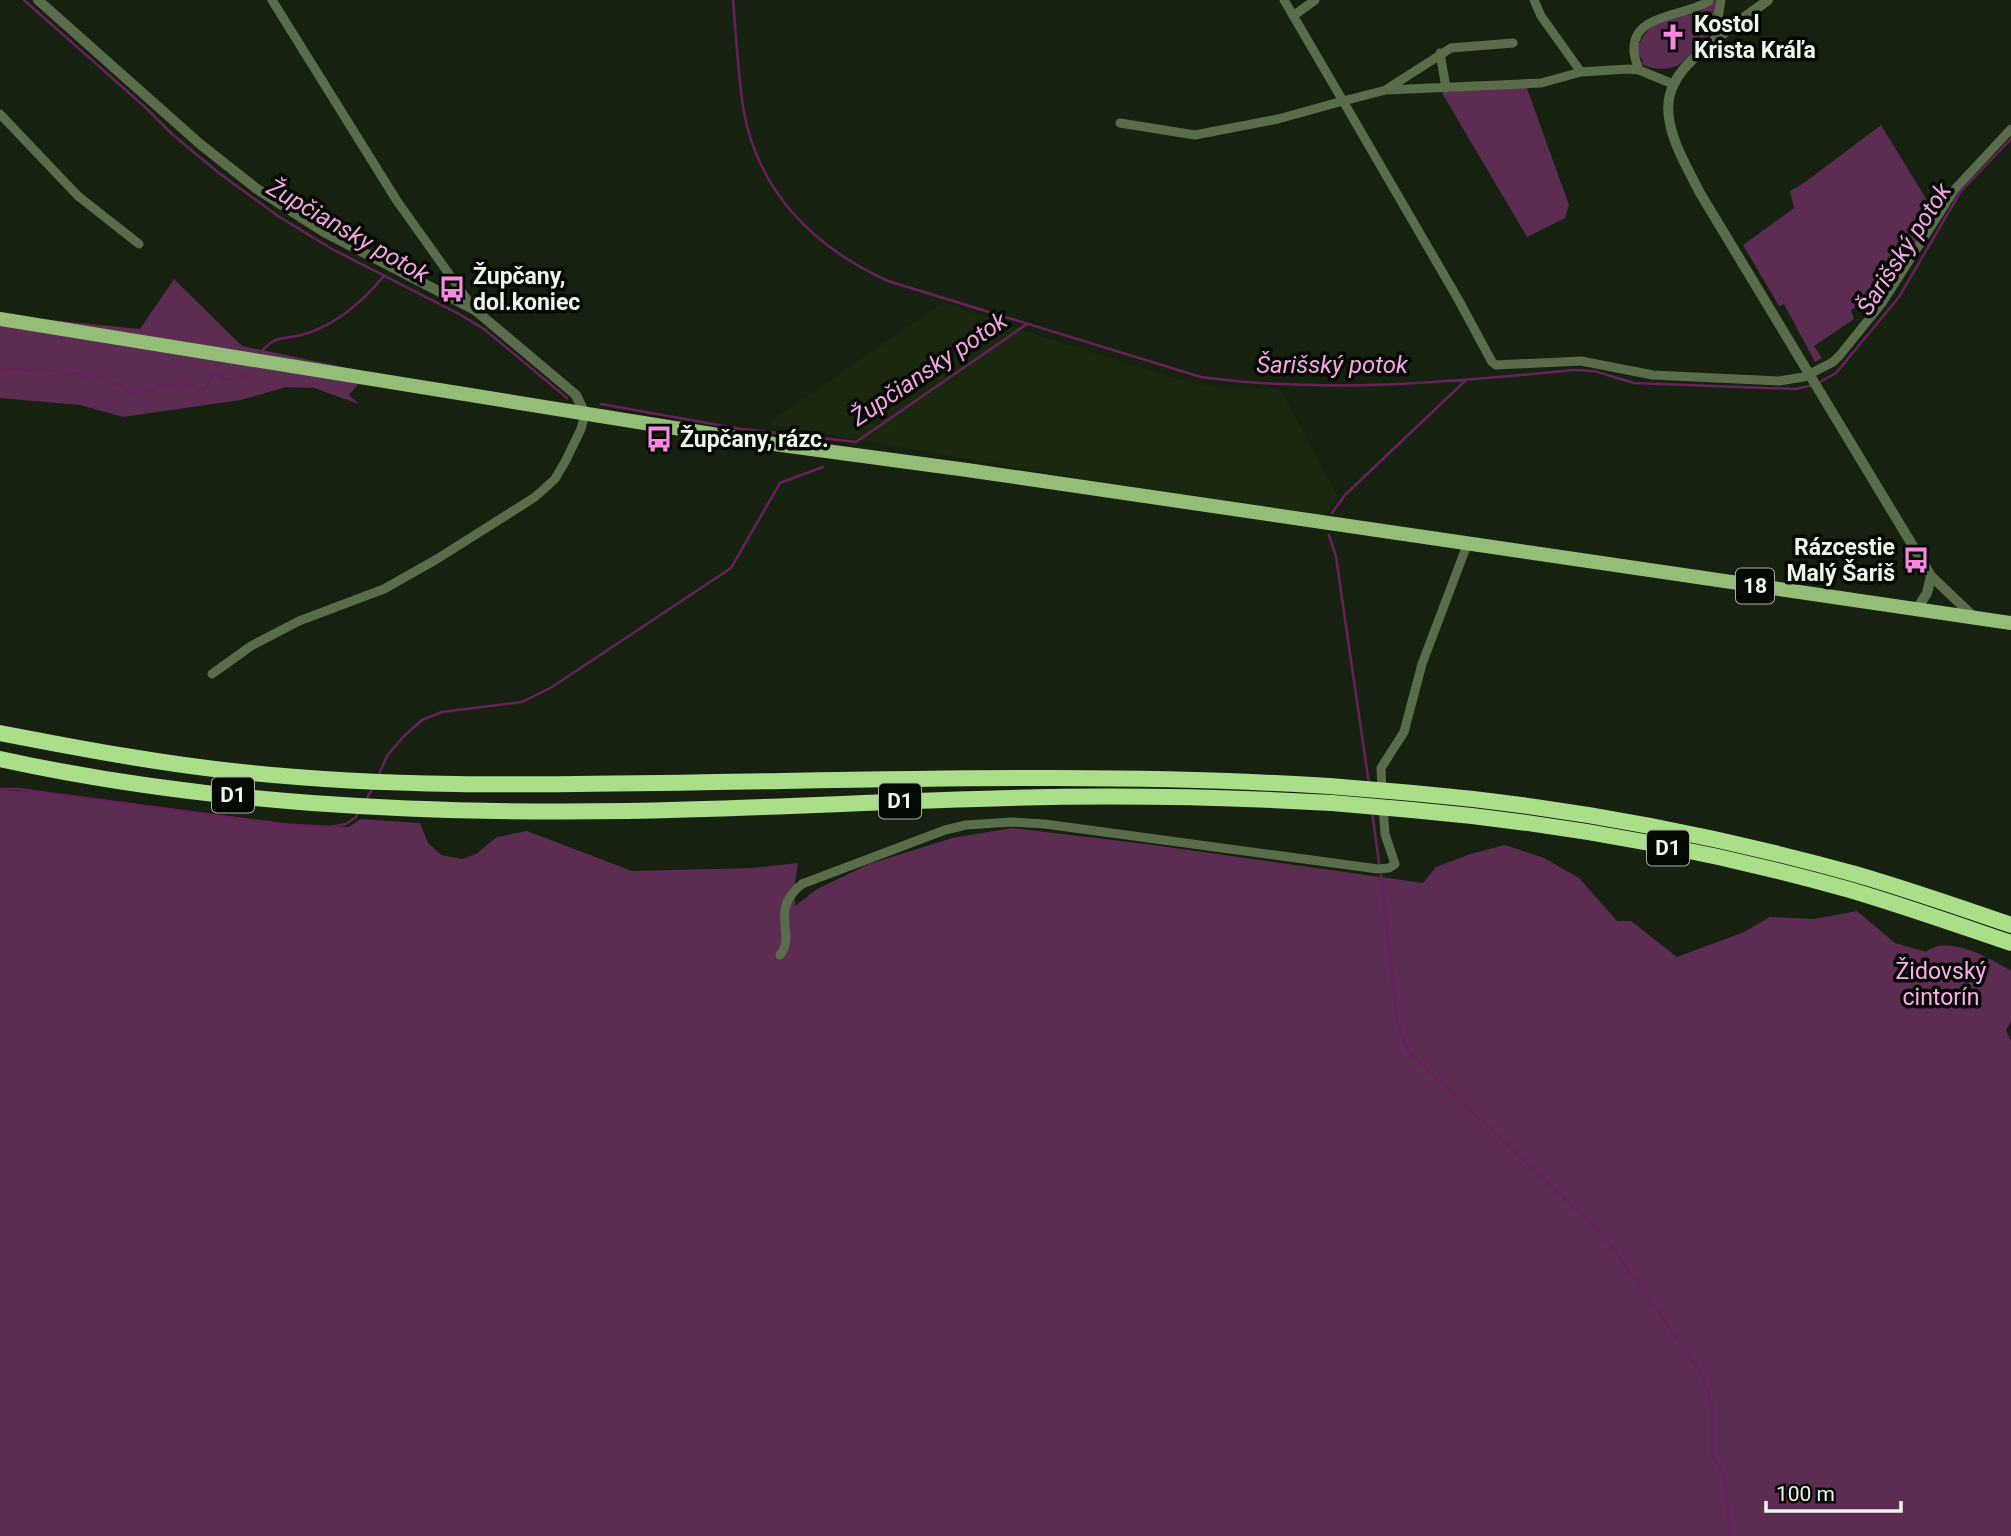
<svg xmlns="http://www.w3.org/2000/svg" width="2011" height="1536" font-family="Roboto,sans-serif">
<rect width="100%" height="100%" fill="#172110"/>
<!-- built -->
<path fill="#1a2810" d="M944,302L1028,332L1187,382L1216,387L1280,389L1338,497L1324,515L1078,478L767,424Z"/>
<!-- green -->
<path fill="#5c2c53" d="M1714,0H1719L1716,12L1717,28L1680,64C1669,71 1653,70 1641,64L1643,61L1637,52C1641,31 1658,19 1678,16C1685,15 1694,15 1701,11C1705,9 1710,4 1714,0Z
M1525,83L1569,205L1565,218L1527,237L1442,93L1447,88Z
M1881,125L1936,215L1872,312L1863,302L1851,310L1854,319L1814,346L1822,358L1815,362L1784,304L1779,306L1743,245L1794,208L1790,191L1804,183Z
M174,279L242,346L358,370L359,383L349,395L359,404L314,388L286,387L241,400L123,417L80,405L0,398V315L140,329Z
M0,790L54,793L299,825L349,827L360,819L420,823L428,843L441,855L462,859L476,854L497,837L527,831L632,871L753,868L798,863L795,884V906L817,889L869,864L952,838L1012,828L1146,844L1423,883L1436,867L1470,854L1505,845L1544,858L1579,878L1617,921H1631L1677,957L1744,932L1770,917L1814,919L1857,911L1895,943L1926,952C1947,934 1990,958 2011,971V1021L2006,1030L2011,1041V1536H0Z"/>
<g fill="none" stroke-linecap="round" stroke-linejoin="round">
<!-- stream -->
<path stroke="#67205b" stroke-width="2.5" d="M24,0L146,108L172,134L219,173L278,216L332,249L459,314L484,329L567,398
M733,0C736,35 738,72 743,107C757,191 813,247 888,281L1201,377C1326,394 1449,382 1574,370L1594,371L1634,383L1795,389L1814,385
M259,354C279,331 283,342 308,333C338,323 363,301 383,277
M0,372L12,369L61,372L102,378L137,393L177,382L203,390L207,387L211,377L215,374L230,380H240L246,375
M1820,382L1836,373L1899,297L1961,191L2011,139
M601,404L741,429L856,442L1027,324
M1332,513L1345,495L1466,380
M1329,535L1336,557L1369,784
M379,774L387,756L403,737L422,720L442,712L522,702L552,687L731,568L780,483L823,467
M0,789H18L278,824L330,827L346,824L356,817L359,811
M366,800L373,787
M1372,811L1379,863
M1381,875L1397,1019L1408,1051L1601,1233
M1606,1239L1692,1359L1705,1381L1712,1406V1454L1725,1477L1730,1536"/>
<!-- minor -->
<path stroke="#596d4b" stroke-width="9" d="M272,0L397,201L474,309
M1534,0L1541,16L1581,72
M1721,0L1718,18L1724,34
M1293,16L1315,0
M1440,53L1446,88
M1639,70C1637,64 1633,55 1634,48C1634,13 1688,16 1709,1
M1673,84L1639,70L1628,69L1581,72L1541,83L1386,90L1343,101L1458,299L1492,362L1496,365L1581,361L1653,375L1779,381L1804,377L1833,362L1840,355L1882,303L1955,189L2011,129
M1387,89L1451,48L1513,43
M0,114L78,196L139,244
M1120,123L1195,135L1278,119L1343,101L1284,0
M212,674L251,646L299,621L384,589L437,559L535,497L555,479L566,460L581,429L585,414
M1382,792L1381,768L1404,732L1422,664L1467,545
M780,955C797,934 768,911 802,884L945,830L966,825L1012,822L1045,824L1378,869L1389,868L1395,864L1385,834L1383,806"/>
<!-- tertiary -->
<path stroke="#596d4b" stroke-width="10" d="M38,0L200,144L257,189L324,232L475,310L576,395L585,414
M1768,0C1743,19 1688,55 1675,82C1668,94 1667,110 1670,124C1675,148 1689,171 1700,193L1931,576L1974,617
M1917,609L1927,593L1931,576"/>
<!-- primary -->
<path stroke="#94be77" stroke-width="14" d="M0,319L774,444L967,470L2011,623"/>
<!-- motorway -->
<path stroke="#abde88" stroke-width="16" d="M0,733C83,749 167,765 251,773C387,787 523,785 659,783C882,780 1106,772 1329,786
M0,759C205,804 418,814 627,811C755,809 882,801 1010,798C1117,795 1225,797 1332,803
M1413,793C1562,806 1711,834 1855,874C1907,889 1959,907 2011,925
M1412,810C1559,823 1707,850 1850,890C1904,906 1958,925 2011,943"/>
<!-- motorway-bridge -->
<path stroke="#abde88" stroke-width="16" d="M1329,786L1413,793
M1332,803L1412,810"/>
</g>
<!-- icons -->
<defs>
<g id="church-bare" transform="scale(2.1)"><path d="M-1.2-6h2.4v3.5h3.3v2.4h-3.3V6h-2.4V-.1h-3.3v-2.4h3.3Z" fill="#fb87e5" stroke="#050904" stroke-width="2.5" paint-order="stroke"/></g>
<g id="bus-bare" transform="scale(2.1)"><path d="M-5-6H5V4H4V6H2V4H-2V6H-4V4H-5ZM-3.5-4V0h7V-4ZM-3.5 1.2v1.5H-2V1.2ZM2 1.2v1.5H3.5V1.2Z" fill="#fb87e5" stroke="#050904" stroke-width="2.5" paint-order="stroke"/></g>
</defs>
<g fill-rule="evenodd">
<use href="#church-bare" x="1673" y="37"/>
<use href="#bus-bare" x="452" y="289"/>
<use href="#bus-bare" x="659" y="439"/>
<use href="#bus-bare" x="1916" y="560"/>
</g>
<g text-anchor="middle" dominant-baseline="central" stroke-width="7" stroke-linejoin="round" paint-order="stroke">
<!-- shield labels -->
<g fill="#050904" stroke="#a8aea4" stroke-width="2">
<rect x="1736" y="568.5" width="38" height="35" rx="5"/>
<rect x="212" y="777.5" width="42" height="35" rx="5"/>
<rect x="879" y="783.5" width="42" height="35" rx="5"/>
<rect x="1647" y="830.5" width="42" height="35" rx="5"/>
</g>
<g font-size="21" font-weight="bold" fill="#eef5e9">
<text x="1755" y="586">18</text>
<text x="233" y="795">D1</text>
<text x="900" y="801">D1</text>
<text x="1668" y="848">D1</text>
</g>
<!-- poi labels -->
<g font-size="23" font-weight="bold" fill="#eef5e9" stroke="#050904" text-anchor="start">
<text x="1694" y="24">Kostol<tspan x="1694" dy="26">Krista Kráľa</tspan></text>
<text x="473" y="276">Župčany,<tspan x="473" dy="26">dol.koniec</tspan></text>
<text x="680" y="439">Župčany, rázc.</text>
<text x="1895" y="547" text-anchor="end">Rázcestie<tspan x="1895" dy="26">Malý Šariš</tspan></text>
</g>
<!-- park labels -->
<g font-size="23" fill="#fdacec" stroke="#050904">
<text x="1941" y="971">Židovský<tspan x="1941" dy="26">cintorín</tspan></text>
</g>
<!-- water labels -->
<g font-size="24" font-style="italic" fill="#f5a5e4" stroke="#050904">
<text transform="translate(348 231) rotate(30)">Župčiansky potok</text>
<text transform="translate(1904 249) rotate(-57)">Šarišský potok</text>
<text x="1332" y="365">Šarišský potok</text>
<text transform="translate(929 369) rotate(-34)">Župčiansky potok</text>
</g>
</g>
<!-- scale -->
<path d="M1766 1501v10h135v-10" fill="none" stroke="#eef5e9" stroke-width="3.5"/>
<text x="1776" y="1501" font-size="21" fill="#eef5e9" stroke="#050904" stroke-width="5" paint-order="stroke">100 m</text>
</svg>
